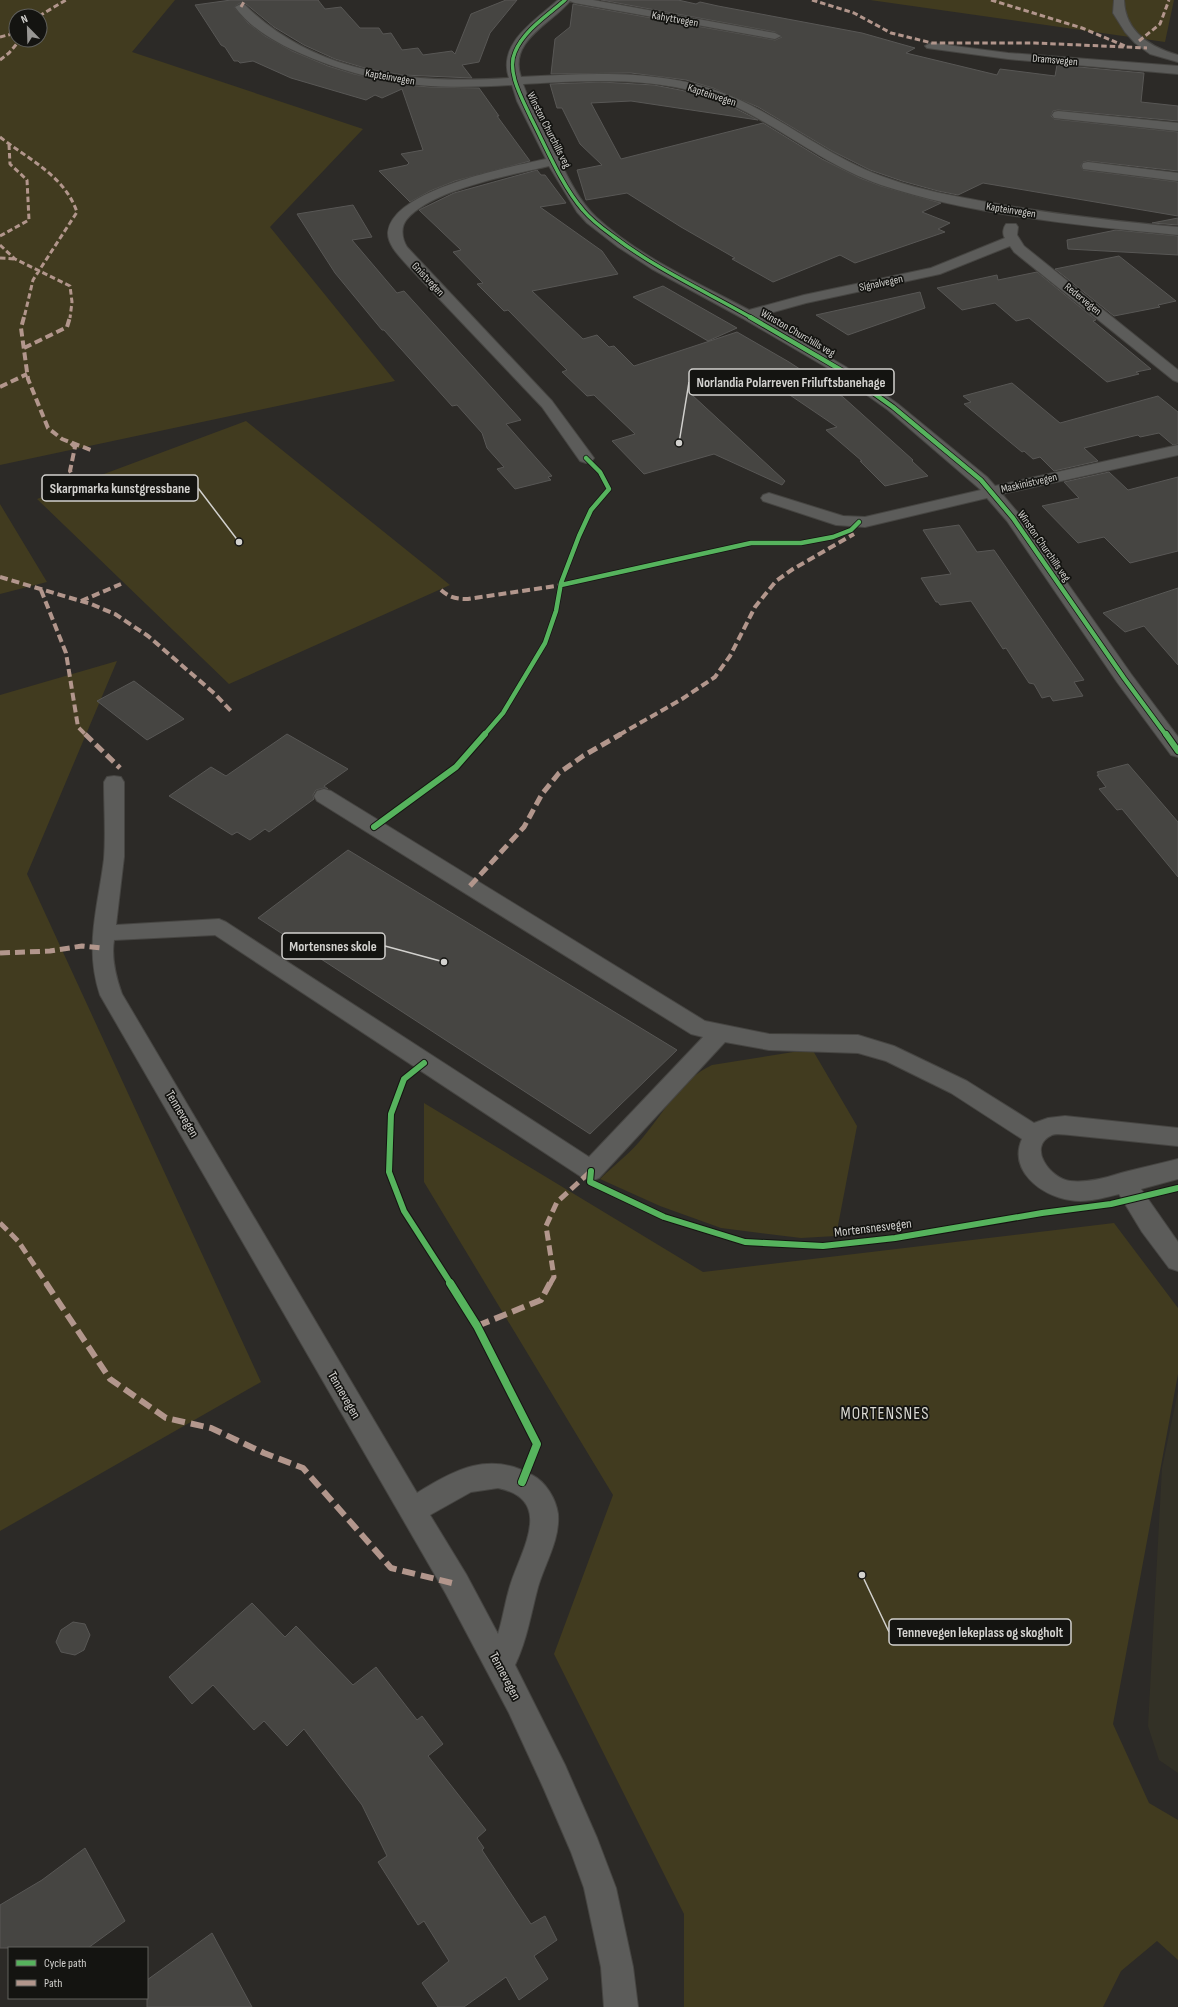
<svg xmlns="http://www.w3.org/2000/svg" width="1178" height="2007" font-family="'Sofia Sans Condensed',sans-serif">
<rect width="100%" height="100%" fill="#2c2a27"/>
<!-- built -->
<path fill="#333126" d="M1178,1391V1773L1159,1760L1148,1726L1162,1468Z"/>
<!-- green -->
<path fill="#413b1f" fill-rule="evenodd" d="M0,0H175L132,52L363,129L270,227L395,381L0,465ZM16,16H40V40H16Z
M870,0H1174L1165,42Z
M246,421L450,585L229,684L37,499Z
M0,504L47,582L0,594Z
M117,661L27,874L261,1382L0,1531V695Z
M812,1049L857,1126L836,1236L801,1238L721,1228L660,1206L600,1179C614,1165 632,1152 644,1136C666,1110 680,1080 712,1065Z
M424,1103L703,1272L1114,1223L1178,1308V1374L1113,1724L1149,1803L1178,1820V1960L1157,1941L1121,1971L1103,2007H684V1914L554,1654L613,1495L424,1182Z"/>
<!-- building -->
<path fill="#464542" stroke="#585755" d="M231,0H318L325,9L341,7L360,28H379L383,34L391,33L402,50L418,48L423,55L452,51L455,54L471,14L506,0H517L490,33L479,62L462,65L472,78L403,75L368,69L335,59L304,45L274,27L246,4L240,3L234,7L248,23L265,36L292,51L328,66L354,74L405,85L430,87L479,88L499,116H497L530,161L455,181L430,191L410,202L379,171L407,165L409,163L401,154L423,150L402,89L382,98L375,95L366,100L291,78L253,61L240,63L238,61H234L225,47L221,45L195,5Z
M601,0H678L696,4L700,2L718,6L862,33L915,48L906,53L997,75L1000,69L1055,76L1057,65L1144,73L1141,102L1178,106V121L1058,110L1053,111L1051,116L1054,119L1178,132V171L1088,161L1083,162L1081,166L1083,170L1178,182V216L983,183L958,195L938,191L902,181L870,170L832,151L758,107L713,88L686,80L631,73L551,74L555,39L570,27L573,4L775,40L782,37L775,32Z
M601,82L654,85L680,90L705,96L729,105L758,120L631,101L591,103L621,159L763,123L822,159L860,178L881,186L941,203L922,212L950,223L938,229L945,232L855,263L840,255L773,282L732,259L735,258L681,227L627,193L586,200L577,170L602,165L580,144L562,108H557L550,84Z
M537,170L541,175H545L566,203L540,207L602,251L618,274L532,291L583,339L597,335L609,347L614,346L634,366L737,332L789,362L843,397L913,460L912,461L928,476L885,486L860,461H862L826,430L837,427L756,372L691,394L785,481L782,485L714,454L644,474L612,441L635,434L594,395L587,396L562,372L567,370L508,310L504,311L477,284L483,283L453,252L461,250L419,210L454,193Z
M353,205L372,237L352,240L397,293L404,291L521,420L506,424L552,476L548,477L551,480L515,489L497,469L504,467L487,448L482,433L457,405L452,406L384,330H382L335,273L297,214Z
M1178,218V225L1152,223Z
M1116,230L1178,236V255L1068,249L1067,240Z
M1119,256L1176,301L1158,305L1160,307L1114,316L1055,269Z
M1037,272L1096,320L1093,321L1151,369L1136,372L1139,374L1107,382L1029,318L1016,321L995,303L962,310L937,288L997,275L998,280Z
M663,286L737,328L708,341L633,297Z
M920,292L925,308L848,335L816,315Z
M1012,383L1060,423L1158,396L1178,412V444L1173,445L1159,433L1140,437L1138,435L1084,448L1098,461L1054,471L1040,457L1033,459L1024,451L1022,452L964,404L971,402L963,396Z
M1109,472L1128,490L1178,477V551L1130,563L1104,537L1078,543L1042,506L1079,498L1064,482Z
M959,525L977,552L994,550L1084,680L1074,682L1083,696L1053,701L1050,696L1042,698L1034,684L1029,683L1006,648L1003,649L971,601L940,605L938,602H936L921,578L951,574L923,530Z
M1178,588V665L1144,626L1125,632L1103,613Z
M134,681L184,719L147,740L97,701Z
M287,734L348,769L324,786L328,789L324,788L316,790L313,795L314,799L269,832L265,829L250,840L237,832L232,835L169,796L211,767L226,776Z
M1128,764L1178,822V877L1122,809L1117,810L1099,789L1106,787L1097,775H1099L1097,772Z
M348,850L677,1050L590,1134L258,918Z
M252,1603L285,1637L296,1626L353,1685L376,1667L417,1720L422,1716L443,1744L428,1756L486,1830L477,1838L484,1848L482,1850L531,1924L545,1916L557,1940L534,1956L548,1979L519,2000L506,1977L464,2007H438L422,1983L449,1961L424,1921L418,1925L378,1862L387,1856L362,1805L304,1729L287,1746L264,1721L254,1730L213,1685L192,1704L169,1677Z
M73,1622L85,1624L90,1635L84,1650L75,1655L61,1652L56,1642L61,1630Z
M85,1848L125,1921L88,1948H0V1905L42,1880Z
M212,1933L252,2007H147V1980Z"/>
<g fill="none" stroke-linecap="round" stroke-linejoin="round">
<!-- minor casing -->
<g stroke="#464542" stroke-width="2">
<path id="minor" d="M558,0H593L775,33L781,36L775,39L575,3L570,1C551,24 508,41 521,77C592,73 671,68 738,99C790,123 835,161 890,179C921,190 954,196 987,202C1050,214 1114,221 1178,227V235C1082,226 972,215 881,185C826,166 782,128 730,104C667,75 590,80 523,84C531,106 541,125 552,145C564,169 576,198 596,217C638,256 698,283 749,310L804,295L931,268L1005,238C1002,234 1003,228 1006,224H1016L1018,227L1017,235L1024,246L1178,370V382L1173,380L1014,252L1010,246L940,274L806,303L759,316L846,367L898,404L987,477L995,486L1178,445V455L1002,494L1019,514L1131,674L1178,737V757L1171,755L1117,682L1007,521L987,498L865,527L836,525L763,501L761,498L763,495L769,493L843,516L865,517L981,490L888,410L836,373L742,318L652,269L618,247L587,223L577,212L549,166C512,175 433,189 407,219C400,227 402,239 407,247L552,401L594,458L592,461L586,463L580,461L542,407L408,266C401,258 387,245 388,232C393,189 510,167 546,159L517,101L512,85C432,90 376,86 302,54C278,44 251,29 235,7L241,4L245,5C316,75 414,84 509,78C497,43 536,20 558,0Z
M1114,0H1124C1125,32 1150,47 1178,55V62L1150,54L1135,43L1125,32L1113,13Z
M931,43L1008,53L1178,66V74L1008,59L927,48L925,46Z
M1058,111L1178,123V131L1054,118L1052,115L1054,112Z
M1088,162L1178,173V181L1083,169L1082,166L1083,163Z
M114,776L121,777L124,782V857L116,925L219,919L226,922L589,1157L703,1037L691,1034L317,801L314,796L317,791L324,789L331,791L705,1021L769,1034L858,1035L894,1046L967,1081L1034,1123L1048,1118L1065,1116L1178,1128V1146L1070,1135C1065,1135 1057,1133 1052,1135C1026,1147 1051,1179 1070,1181C1087,1183 1106,1178 1121,1173C1139,1168 1159,1164 1178,1159V1179L1141,1189L1178,1242V1271L1169,1268L1142,1232L1119,1194C1103,1198 1086,1203 1070,1200C1041,1196 1008,1170 1022,1139L951,1093L886,1061L858,1053L769,1050L725,1042L599,1178L591,1181L583,1178L215,935L114,940C111,958 116,977 122,994L417,1493C455,1469 490,1451 532,1475C546,1482 556,1499 558,1514C560,1540 545,1563 538,1587C531,1613 527,1640 515,1665L565,1765L597,1838L616,1888L633,1967L638,2007H604L601,1967L584,1888L571,1852L543,1787L509,1713L446,1594L100,995C84,947 98,907 104,859C106,834 104,807 104,782L107,777ZM498,1488C556,1500 520,1552 510,1586C505,1602 503,1618 498,1634L466,1574L430,1515L471,1492Z"/>
</g>
<!-- minor -->
<use href="#minor" fill="#5c5c5a" fill-rule="evenodd"/>
<!-- quiet-far3 -->
<path stroke="#b2968c" stroke-width="3" stroke-dasharray="5.5 3" stroke-linecap="butt" d="M812,0L854,13L891,33L932,43H1035L1147,48
M991,0L1082,28L1125,46
M241,7L245,0
M39,16L66,0
M0,37L16,33
M1139,41L1160,24L1169,0
M0,60L9,53L20,40
M0,137C29,160 64,175 77,212L33,280L24,318
M0,236L29,220L27,180L10,164L9,145
M0,245L15,259L70,286L72,302L70,318
M0,258L15,259"/>
<!-- quiet-far2 -->
<path stroke="#b2968c" stroke-width="4" stroke-dasharray="8 4" stroke-linecap="butt" d="M24,317L21,328L28,379L48,428L62,439L91,450
M24,348L67,327L70,317
M0,387L27,374
M71,443L75,447L70,471L77,482
M0,577L91,604L115,614L148,636L215,694L232,712
M41,590L66,653L78,727L86,735
M441,590C450,598 457,599 468,599L562,585
M81,601L121,584
M619,735L682,699L715,677L730,656L755,607L776,581L793,569L854,534"/>
<!-- quiet-far1 -->
<path stroke="#b2968c" stroke-width="5" stroke-dasharray="10 5" stroke-linecap="butt" d="M85,734L120,768
M470,886L524,827L542,794L559,773L583,756L621,734
M0,953L50,951L82,946L102,948
M0,1223L18,1241L47,1284
M550,1284L554,1277L546,1226L557,1202L591,1171"/>
<!-- quiet -->
<path stroke="#b2968c" stroke-width="6" stroke-dasharray="13 6" stroke-linecap="butt" d="M46,1283L110,1379L166,1418L211,1428L264,1453L303,1468L391,1568L456,1584
M477,1326L541,1300L550,1283"/>
<!-- cycleway-far3 casing -->
<g stroke="#141411" stroke-width="5">
<path id="cycleway-far3" d="M565,0C548,15 524,30 515,52C506,72 523,100 531,118C546,147 562,186 583,210C592,221 602,228 613,236C656,269 705,291 752,318"/>
</g>
<!-- cycleway-far2 casing -->
<g stroke="#141411" stroke-width="6">
<path id="cycleway-far2" d="M750,317L841,370L893,407L981,480L1013,518L1124,678L1166,735
M561,585L751,543H801L833,537L851,530L859,522
M484,735L503,713L545,643L556,611L561,583L579,536L591,510L609,489L600,472L586,458"/>
</g>
<!-- cycleway-far1 casing -->
<g stroke="#141411" stroke-width="8">
<path id="cycleway-far1" d="M1166,734L1178,751
M374,827L456,767L485,734
M424,1063L404,1079L391,1114L389,1172L404,1211L451,1284
M591,1171L590,1182L664,1217L745,1242L823,1246L895,1238L1042,1213L1111,1204L1178,1188"/>
</g>
<!-- cycleway casing -->
<g stroke="#141411" stroke-width="10">
<path id="cycleway" d="M450,1283L477,1326L537,1444L522,1482"/>
</g>
<!-- cycleway-far3 -->
<use href="#cycleway-far3" stroke="#56b35d" stroke-width="3.5"/>
<!-- cycleway-far2 -->
<use href="#cycleway-far2" stroke="#56b35d" stroke-width="4.5"/>
<!-- cycleway-far1 -->
<use href="#cycleway-far1" stroke="#56b35d" stroke-width="6"/>
<!-- cycleway -->
<use href="#cycleway" stroke="#56b35d" stroke-width="8"/>
</g>
<g text-anchor="middle" dominant-baseline="central" stroke-width="3.5" stroke-linejoin="round" paint-order="stroke">
<!-- far-street labels -->
<g font-size="11" fill="#d2d1ce" stroke="#141411">
<text transform="translate(675 19) rotate(10)">Kahyttvegen</text>
<text transform="translate(1055 60) rotate(5)">Dramsvegen</text>
<text transform="translate(390 77) rotate(10)">Kapteinvegen</text>
<text transform="translate(712 95) rotate(18)">Kapteinvegen</text>
<text transform="translate(549 130) rotate(63)">Winston Churchills veg</text>
<text transform="translate(1011 210) rotate(9)">Kapteinvegen</text>
<text transform="translate(428 279) rotate(47)">Gnistvegen</text>
<text transform="translate(881 283) rotate(-12)">Signalvegen</text>
<text transform="translate(1083 299) rotate(39)">Redervegen</text>
<text transform="translate(798 333) rotate(30)">Winston Churchills veg</text>
<text transform="translate(1029 483) rotate(-13)">Maskinistvegen</text>
<text transform="translate(1044 546) rotate(55)">Winston Churchills veg</text>
</g>
<!-- street labels -->
<g font-size="13" fill="#d2d1ce" stroke="#141411">
<text transform="translate(182 1114) rotate(59)">Tennevegen</text>
<text transform="translate(873 1228) rotate(-7)">Mortensnesvegen</text>
<text transform="translate(344 1395) rotate(60)">Tennevegen</text>
<text transform="translate(505 1676) rotate(62)">Tennevegen</text>
</g>
<!-- near-neighbourhood labels -->
<g font-size="17" letter-spacing="1" fill="#dad9d2" stroke="#141411">
<text x="885" y="1414">MORTENSNES</text>
</g>
</g>
<!-- callouts -->
<path fill="none" stroke="#d2d1ce" stroke-width="1.5" d="M679 443L689 382M239 542L198 488M444 962L385 946M862 1575L889 1632"/>
<g fill="#d2d1ce" stroke="#141411" stroke-width="1.5">
<circle cx="679" cy="443" r="4"/>
<circle cx="239" cy="542" r="4"/>
<circle cx="444" cy="962" r="4"/>
<circle cx="862" cy="1575" r="4"/>
</g>
<g fill="#141411" stroke="#d2d1ce" stroke-width="1.5">
<rect x="689" y="369" width="205" height="26" rx="4"/>
<rect x="42" y="475" width="156" height="26" rx="4"/>
<rect x="282" y="933" width="103" height="26" rx="4"/>
<rect x="889" y="1619" width="182" height="26" rx="4"/>
</g>
<g font-size="14" text-anchor="middle" font-weight="bold" fill="#d2d1ce">
<text x="791" y="387">Norlandia Polarreven Friluftsbanehage</text>
<text x="120" y="493">Skarpmarka kunstgressbane</text>
<text x="333" y="951">Mortensnes skole</text>
<text x="980" y="1637">Tennevegen lekeplass og skogholt</text>
</g>
<!-- legend -->
<rect x="8" y="1947" width="140" height="52" fill="#141411" stroke="#60605d"/>
<rect x="16" y="1960" width="20" height="6" fill="#56b35d" stroke="#60605d"/>
<text x="44" y="1967" font-size="12" fill="#d2d1ce">Cycle path</text>
<rect x="16" y="1980" width="20" height="6" fill="#b2968c" stroke="#60605d"/>
<text x="44" y="1987" font-size="12" fill="#d2d1ce">Path</text>
<!-- north arrow -->
<g transform="translate(28 28) rotate(337)"><circle r="19" fill="#141411" stroke="#60605d"/>
<path d="M0-3L7 15L0 10L-7 15Z" fill="#989794"/>
<text y="-6" font-size="11" font-weight="bold" text-anchor="middle" fill="#d2d1ce">N</text>
</g>
</svg>
